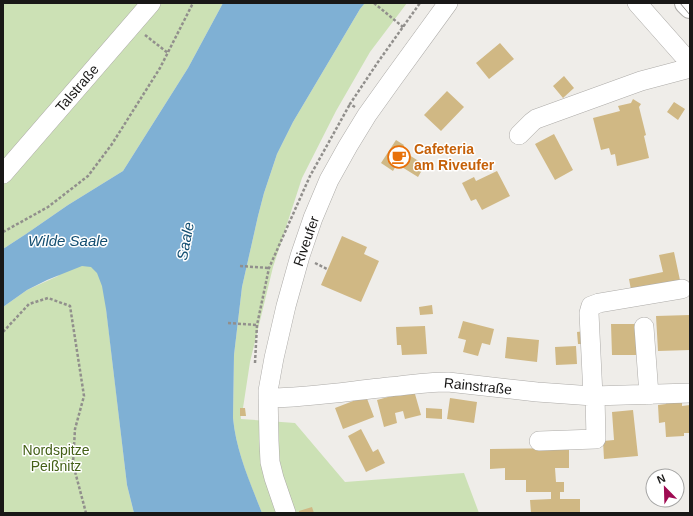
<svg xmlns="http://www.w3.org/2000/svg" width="693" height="516" font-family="Helvetica,sans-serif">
<rect width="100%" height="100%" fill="#efede9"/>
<!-- green -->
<path fill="#cce1b5" d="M3,3H223L188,68L123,171L68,205L26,234L3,249Z
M365,3H407L370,52L336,111L302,178L273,267L250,362L243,408H240L241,419L295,423L345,482L464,473L479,513H262C250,483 236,451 233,418L234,355L242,287L258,216L264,193L277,154L293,122L360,9Z
M69,260L107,270L106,308L127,485L134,513H3V307L27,290L58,276Z"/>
<!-- water -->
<path fill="#7fb0d4" d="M223,3H365L360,9L293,122L277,154L264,193L258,216L242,287L234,355L233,418C236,451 250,482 262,513H134L127,485L106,309L102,286L97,273L91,267L82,266L47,280L27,290L3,307V249L26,234L68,205L123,171L188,68Z"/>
<!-- building -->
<path fill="#d0b884" d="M500,43L514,59L489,79L476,63Z
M564,76L574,88L563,98L553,86Z
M447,91L464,107L441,131L424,115Z
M633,99L641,104L639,107L646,135L644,136L649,158L617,166L615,154L611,155L609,148L601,150L593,118L620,111L618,106L631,103Z
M674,102L685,109L678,120L667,112Z
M554,134L573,170L555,180L535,144Z
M396,140L404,145L401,150L425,165L418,177L397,164L393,171L381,163Z
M497,171L510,196L482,210L476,199L471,201L462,183L474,177L476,181Z
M342,236L367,247L364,254L379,261L361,302L321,285Z
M674,252L681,285L632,295L629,279L663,272L659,255Z
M432,305L433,314L420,315L419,307Z
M690,315V350L658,351L656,316Z
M463,321L494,329L490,345L482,343L478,356L463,352L466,340L458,338Z
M611,324H638L639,355H612Z
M425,326L427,354L402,355L401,345H397L396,327Z
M585,331L586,344H578L577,332Z
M507,337L539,340L537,362L505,358Z
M576,346L577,364L556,365L555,347Z
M406,392L407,394H415L421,415L405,419L403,411L395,413L397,423L384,427L377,400Z
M366,396L374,417L343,429L335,408Z
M450,398L477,402L474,423L447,419Z
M682,402V406L690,405V433H684V436L666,437L665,422L659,423L658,405L666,404V403Z
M240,408H245L246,416H240Z
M426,408L442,409V419L426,418Z
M633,410L638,456L604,459L603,441L614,440L612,412Z
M361,429L373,452L378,449L385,463L366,472L348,436Z
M569,448V468H555L556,482H564V492H560V499H580V513H531L530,500L551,499V492H526V480H505V468L490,469V449Z
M312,507L314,513H299V511Z"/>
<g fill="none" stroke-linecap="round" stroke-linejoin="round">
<!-- minor casing -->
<g stroke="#adaba8" stroke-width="20">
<path id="minor" d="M637,3L690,63
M519,135L532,122L536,119L641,81L690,68
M3,174L151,3
M644,327L649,395
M593,396L589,313L591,306L599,303L682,289
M268,398C311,398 355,390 399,386C415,384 431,382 448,382L537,392L593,396L690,393
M539,441L596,439L595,396
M286,513L274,478L270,462L269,441L268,391L274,358L286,306L300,256L313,218L329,180L348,146L367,115L392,80L448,3"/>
</g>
<!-- major casing -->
<g stroke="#adaba8" stroke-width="24">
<path id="major" d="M686,3L690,7"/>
</g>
<!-- path -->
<path stroke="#918f8c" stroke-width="2.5" stroke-dasharray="3 2" stroke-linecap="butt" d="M374,3L403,27
M145,35L168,53
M355,107L350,104L378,62L420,3
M3,232L48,207L88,176L112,144L160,68L193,3
M315,263L327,269
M240,266L269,268
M228,323L257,325
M3,332L29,304L48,298L70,306L84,396L75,429L73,464L86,513
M255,363L257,325L269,268L310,176L350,104"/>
<!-- minor -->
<use href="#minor" stroke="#fff" stroke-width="19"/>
<!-- major -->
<use href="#major" stroke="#fff" stroke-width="22"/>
<!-- tram -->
<path stroke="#8e8c8a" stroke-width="1" d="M680,3L690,15"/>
</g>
<!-- icons -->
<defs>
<g id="cafe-ring" transform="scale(1.15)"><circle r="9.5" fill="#fff" stroke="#e8710a" stroke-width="1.5"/><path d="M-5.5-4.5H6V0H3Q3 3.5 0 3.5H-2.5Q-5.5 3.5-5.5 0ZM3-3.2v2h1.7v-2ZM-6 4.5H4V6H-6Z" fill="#e8710a"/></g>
</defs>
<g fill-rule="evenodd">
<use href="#cafe-ring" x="399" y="157"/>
</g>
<g text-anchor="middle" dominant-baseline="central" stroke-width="3" stroke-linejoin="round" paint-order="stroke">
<!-- street labels -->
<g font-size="14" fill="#191817" stroke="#fff">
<text transform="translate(77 88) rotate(-49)">Talstraße</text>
<text transform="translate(306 241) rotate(-71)">Riveufer</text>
<text transform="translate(478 386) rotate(6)">Rainstraße</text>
</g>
<!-- food labels -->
<g font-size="14" font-weight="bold" fill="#c56008" stroke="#fff" text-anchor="start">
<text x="414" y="149">Cafeteria<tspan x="414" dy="16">am Riveufer</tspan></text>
</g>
<!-- park labels -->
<g font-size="14" fill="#446017" stroke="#fff">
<text x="56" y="450">Nordspitze<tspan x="56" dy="16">Peißnitz</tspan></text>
</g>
<!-- water labels -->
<g font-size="15" font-style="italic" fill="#134e71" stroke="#fff">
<text x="68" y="240">Wilde Saale</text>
<text transform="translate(185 241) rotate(-79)">Saale</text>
</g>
</g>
<!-- border -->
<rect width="693" height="516" fill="none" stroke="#191817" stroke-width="8"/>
<!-- north arrow -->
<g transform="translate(665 488) rotate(337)"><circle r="19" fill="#ffffff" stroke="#a3a3a2"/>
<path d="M0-3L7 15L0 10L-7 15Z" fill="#9f0b52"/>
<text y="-6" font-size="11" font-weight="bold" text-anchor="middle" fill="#191817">N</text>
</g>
</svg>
